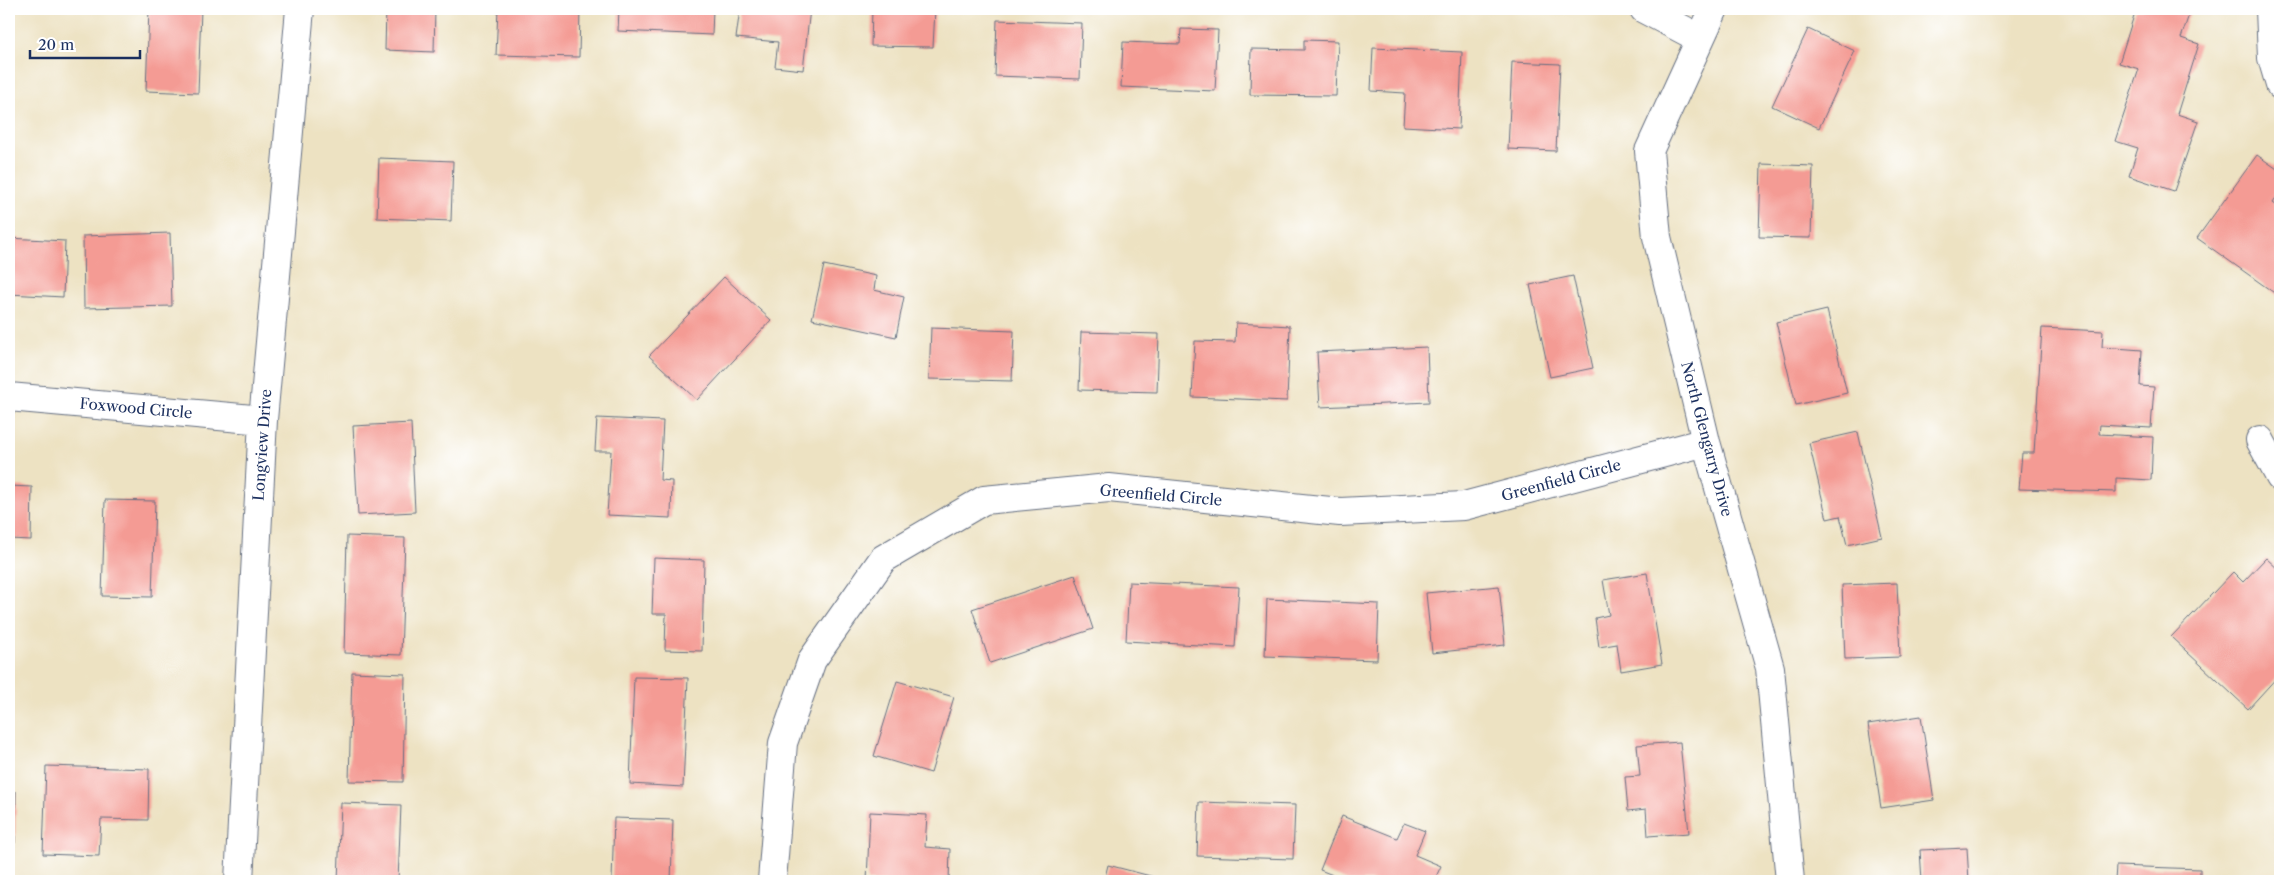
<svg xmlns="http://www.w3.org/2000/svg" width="2289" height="890" font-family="'Libre Caslon Text',serif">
<rect width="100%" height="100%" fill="#fff"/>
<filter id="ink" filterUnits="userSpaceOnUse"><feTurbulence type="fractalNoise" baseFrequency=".02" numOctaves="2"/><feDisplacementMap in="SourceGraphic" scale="10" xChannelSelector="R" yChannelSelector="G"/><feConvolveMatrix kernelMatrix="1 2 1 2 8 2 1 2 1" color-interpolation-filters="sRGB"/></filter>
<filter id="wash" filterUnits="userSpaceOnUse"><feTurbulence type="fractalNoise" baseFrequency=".0096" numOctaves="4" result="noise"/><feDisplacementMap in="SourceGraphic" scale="20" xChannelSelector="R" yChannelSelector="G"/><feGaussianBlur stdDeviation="1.12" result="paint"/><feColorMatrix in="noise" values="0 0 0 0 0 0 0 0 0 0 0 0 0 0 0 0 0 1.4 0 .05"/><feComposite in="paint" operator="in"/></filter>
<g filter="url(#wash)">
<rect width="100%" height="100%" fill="#ede2c2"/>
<g id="blocks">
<!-- building -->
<path fill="#f49b94" d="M149,9H201L198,93L146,91Z
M386,9H435L434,52L385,50Z
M498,9H580L579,57L496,55Z
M619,9H713L712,35L618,31Z
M740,9H810L803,70L775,67L778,42L736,38Z
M872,9H935L933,47L871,46Z
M2136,9H2191L2181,38L2199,44L2177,114L2198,121L2174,191L2129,176L2138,148L2115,141L2139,69L2119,63Z
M997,20L1082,23L1080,79L995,76Z
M1181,29L1218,30L1215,91L1121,87L1123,42L1180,44Z
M1808,29L1855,51L1819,128L1772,106Z
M1304,40L1338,41L1336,96L1250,95L1251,49L1304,50Z
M1373,48L1462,52L1459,129L1403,126L1405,93L1371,91Z
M1512,62L1560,64L1556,151L1508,149Z
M2257,155L2280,171V193L2273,203L2280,208V297L2197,238Z
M379,158L453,161L451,221L377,218Z
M1761,164L1813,166L1811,238L1759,237Z
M170,233L172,306L84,308L83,236Z
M9,238L65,241L63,297L9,294Z
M824,265L876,276L874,290L904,297L896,337L812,319Z
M1573,276L1593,368L1550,377L1530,285Z
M724,277L771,320L697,400L649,356Z
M1827,310L1847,393L1796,405L1776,322Z
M1236,323L1290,326L1287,401L1192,397L1195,341L1235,342Z
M931,328L1014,331L1012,381L929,379Z
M2042,328L2103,331L2102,347L2142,350L2140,386L2154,387L2151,428L2100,425L2099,434L2153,437L2151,480L2116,478V492L2019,489L2022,453H2034Z
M1081,332L1159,334L1157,392L1079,390Z
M1427,347L1429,402L1320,407L1317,352Z
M597,418L663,421L660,480L672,481L671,518L607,515L611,451H595Z
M411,423L415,512L358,515L353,426Z
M1858,432L1882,537L1847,545L1840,516L1827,519L1809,443Z
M9,486L32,487L31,540L9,539Z
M105,500L155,501L152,597L102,596Z
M347,536L405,538L401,655L344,653Z
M654,558L704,560L702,651L665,650L666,614H652Z
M2266,558L2280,571V674L2248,709L2171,637L2233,572L2243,582Z
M1647,573L1662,664L1621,671L1617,644L1599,647L1595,618L1609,615L1603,580Z
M1075,575L1093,629L990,663L972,609Z
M1129,582L1239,587L1235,647L1126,641Z
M1897,583L1900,657L1845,659L1842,585Z
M1499,586L1505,645L1432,653L1426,593Z
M1267,599L1379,604L1377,660L1265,656Z
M352,672L405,674L403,782L349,781Z
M634,677L688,678L683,787L630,784Z
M897,681L954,697L931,773L874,756Z
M1921,716L1934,800L1881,808L1868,724Z
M1680,742L1689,833L1648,836L1646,809L1628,811L1625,777L1640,776L1637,745Z
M46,766L149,769L148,820L101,819L99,856L43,854Z
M9,792H16L15,843H9Z
M1199,802L1295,805L1293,859L1197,856Z
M341,803L401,805L398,881H338Z
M870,812L927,815L925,847L950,849L949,881H867Z
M1342,816L1397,838L1404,823L1425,831L1415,855L1441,866L1434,881H1348L1320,870Z
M614,818L673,820L671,881H612Z
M1967,848L1969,881H1922L1920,850Z
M1108,865L1162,879V881H1104Z
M2116,866L2200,869V881H2115Z"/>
</g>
</g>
<g filter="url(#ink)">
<use href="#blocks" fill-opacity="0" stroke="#646e81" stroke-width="1"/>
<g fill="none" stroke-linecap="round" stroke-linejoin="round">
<!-- minor casing -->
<g stroke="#646e81" stroke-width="30">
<path id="minor" d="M1644,9L1699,38
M1714,9L1649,151L1657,237L1706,442L1770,668L1790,881
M2270,9L2272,58L2280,85
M9,397L263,420
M2260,440L2280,477
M239,881L263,420L300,9
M772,881L783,743L812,660L883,559L984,500L1109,488L1340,512L1464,506L1706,442"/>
</g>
<!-- minor -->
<use href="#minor" stroke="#fff" stroke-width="28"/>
</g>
</g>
<g text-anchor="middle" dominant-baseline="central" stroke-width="4.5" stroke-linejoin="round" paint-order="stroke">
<!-- street labels -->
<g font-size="15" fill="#1b2f5e" stroke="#fff">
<text transform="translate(136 408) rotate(5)">Foxwood Circle</text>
<text transform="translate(1707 439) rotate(75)">North Glengarry Drive</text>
<text transform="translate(262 445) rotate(-86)">Longview Drive</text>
<text transform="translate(1561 480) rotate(-15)">Greenfield Circle</text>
<text transform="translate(1161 495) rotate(5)">Greenfield Circle</text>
</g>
</g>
<!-- margin -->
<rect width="2289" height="890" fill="none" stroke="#fff" stroke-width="30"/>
<!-- scale -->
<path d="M30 50v8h110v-8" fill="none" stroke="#1b2f5e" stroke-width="2.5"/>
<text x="38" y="50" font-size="15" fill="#1b2f5e" stroke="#ffffff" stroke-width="4" paint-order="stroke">20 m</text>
</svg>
